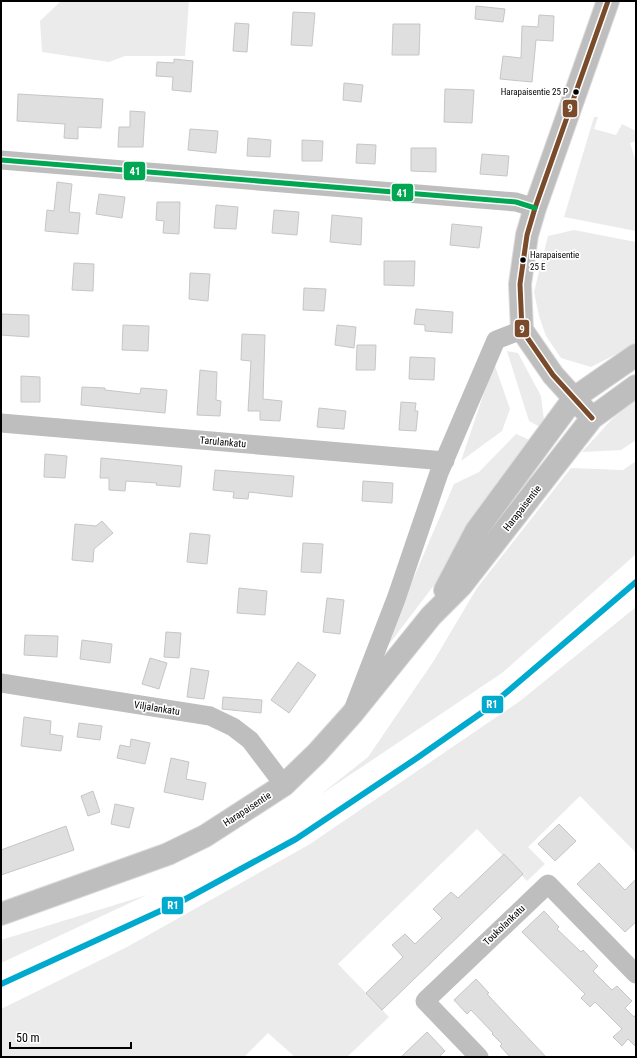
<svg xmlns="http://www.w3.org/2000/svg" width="637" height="1058" font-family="'Roboto Condensed',sans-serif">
<rect width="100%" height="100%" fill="#fff"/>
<!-- green -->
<path fill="#ebebeb" d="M61,1H189L185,56H125L109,62L42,52L40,21Z
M594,117H598L594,129L616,135L622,124L636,131V141L630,143L636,162V231L564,217Z
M574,230L636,242V344L591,367L561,358L546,336L539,316L534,292L548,236Z
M507,351L518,353L541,396L544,420L540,427L529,421Z
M494,363L510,409L502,431L461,461Z
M636,399V440L621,450L582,452L611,420Z
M516,434L532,441L441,576L380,656L454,484L479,472Z
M636,461V554L502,673L320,795L368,757L433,662L477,588L571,468L623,470Z
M636,607V853L580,796L528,847L545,864L527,881L477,829L338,964L389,1017L347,1057H295L268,1033L244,1057H1V1009L127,947L310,844L520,701Z
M147,895L1,963V940Z"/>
<!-- building -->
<path fill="#dfdfdf" stroke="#c6c6c6" d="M476,6L505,9L503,22L475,19Z
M293,12L315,13L312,46L291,45Z
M539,15L554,16L553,41L536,40L532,82L500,79L503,56L521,58L522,26L538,27Z
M235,23L249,24L247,52L233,51Z
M393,24H420L419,55H392Z
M174,59L193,61L191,92L172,90L173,77L156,76L157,62L174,63Z
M344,83L363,85L361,102L343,100Z
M445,89L474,90L472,123L444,122Z
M18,94L103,99L101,128L78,127V139L64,138L65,124L17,121Z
M130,111L145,112L143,147H118L119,127H130Z
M190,129L218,131L216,153L188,150Z
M248,138L271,140L270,157L247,156Z
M302,140L323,141L322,161H302Z
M357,144L376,145L375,164L356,163Z
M411,148H436V172L411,171Z
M482,154L509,156L507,176L480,174Z
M57,182L72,184L69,212L80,213L78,234L45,231L47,210L54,211Z
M99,194L125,197L122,218L96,214Z
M157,202H180L179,234L163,233L164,221L156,220Z
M216,205L238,207L236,229L214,228Z
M274,210L299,212L297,235L272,233Z
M332,215L362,218L361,245L330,242Z
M452,224L482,227L479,248L450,245Z
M384,261H415L414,286L384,285Z
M74,263L94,264L93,291L72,290Z
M190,273L210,274L208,301L189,299Z
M304,288L326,289L324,311L303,310Z
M416,309L453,312L452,333L425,331V325L414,324Z
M2,314L29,315V337L1,335Z
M123,325L149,326L148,351L122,350Z
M337,325L356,327L354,348L335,345Z
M242,334L265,335L263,399L282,401L280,421L260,420V411H248L251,361L241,360Z
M357,345H376L375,370H356Z
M410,357L435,358L434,380L409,379Z
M200,370L217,372L216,400L221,401L220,416L197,415Z
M21,376L40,377V402H21Z
M82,387L105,388V390L140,394L141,388L167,390L165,413L81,405Z
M401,402L416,403L415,411H418L416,431L399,430Z
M319,408L346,411L344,429L317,427Z
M45,454L67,456L65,478L44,477Z
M101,458L182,466L180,487L156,485L157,483L126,481L125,491L109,490V478H100Z
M215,470L294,476L292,497L249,492L248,499L233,498L234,492L213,490Z
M363,481L393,483L392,503L362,501Z
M102,521L113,533L94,549L93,562L72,560L75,524L96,526Z
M190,533L210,535L207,564L187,562Z
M303,543L323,544L321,573L301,572Z
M239,588L267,591L265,615L237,613Z
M327,598L344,600L340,634L323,632Z
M166,632L181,633L179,658L164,657Z
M25,635L58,636L57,657L24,655Z
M82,640L112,644L110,663L80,659Z
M150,658L167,663L159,689L142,684Z
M298,662L316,675L289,713L271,700Z
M191,668L209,671L204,699L187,697Z
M223,697L262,700L261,713L222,709Z
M24,717L51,721L50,734L63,736L61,751L21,746Z
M79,723L102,726L100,740L77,737Z
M131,739L150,743L145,764L117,758L120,745L130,747Z
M171,758L189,762L186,779L206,783L203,800L164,792Z
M93,791L100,812L88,816L81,796Z
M115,804L134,808L129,828L111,824Z
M559,824L576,841L555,861L538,844Z
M66,826L74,850L1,875V850Z
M504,854L523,874L382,1010L366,993L403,957L392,945L405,934L415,944L442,918L433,909L451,892L458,898Z
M599,863L625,890L636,879V922L625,932L577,884Z
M544,911L559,927L557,929L581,952L583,950L598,966L593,971L612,990L617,986L632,1001L625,1008L634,1017L636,1014V1047L628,1039L622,1046L613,1037L622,1029L595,1002L590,1007L581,998L585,994L522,932Z
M476,979L489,993L487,994L546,1057H510L500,1046L502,1044L492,1034L493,1033L471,1010L467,1014L454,1000Z
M427,1032L445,1051L439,1057H401Z"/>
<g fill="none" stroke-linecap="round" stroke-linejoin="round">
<!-- major casing -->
<g stroke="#dbdbdb" stroke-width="24">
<path id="major" d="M592,418L553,375L522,330L520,284L527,235L535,208L608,1
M445,590L476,531L574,398L636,355
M1,914L168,854L205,836L284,785L317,753L352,714L431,616L461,586L592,418L636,386"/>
</g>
<!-- minor -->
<path stroke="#bebebe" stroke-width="19" d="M1,160L516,202L535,208
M1,423L445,461
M1,683L210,716L233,727L250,740L284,785
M355,705L396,599L439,473L496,340L522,330
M479,1057L425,1001L548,884L636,974"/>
<!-- major -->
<use href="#major" stroke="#bebebe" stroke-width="22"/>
<!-- bus-1 casing -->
<g stroke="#fff" stroke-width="8">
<path id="bus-1" d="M592,418L553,375L522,330L520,284L527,235L535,208L608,1"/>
</g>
<!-- bus-2 casing -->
<g stroke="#fff" stroke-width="8">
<path id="bus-2" d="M1,160L516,202L535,208"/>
</g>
<!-- bus-1 -->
<use href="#bus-1" stroke="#7a4b2a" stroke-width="5"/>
<!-- bus-2 -->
<use href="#bus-2" stroke="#00a651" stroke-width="5"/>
<!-- rail-1 casing -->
<g stroke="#fff" stroke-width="9">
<path id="rail-1" d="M1,984L182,901L296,839L417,758L487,709L636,582"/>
</g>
<!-- rail-1 -->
<use href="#rail-1" stroke="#00a9ce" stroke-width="6"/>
</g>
<!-- markers -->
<g fill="#000" stroke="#fff" stroke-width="1.5">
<circle cx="576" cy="92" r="3.5"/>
<circle cx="523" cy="260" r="3.5"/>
</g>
<g text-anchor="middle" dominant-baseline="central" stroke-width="3.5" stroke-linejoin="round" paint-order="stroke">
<!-- bus labels -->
<g font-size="9" fill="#000" stroke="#fff" text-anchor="end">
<text x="568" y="92">Harapaisentie 25 P</text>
<text x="530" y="255" text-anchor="start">Harapaisentie<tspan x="530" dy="12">25 E</tspan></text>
</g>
<!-- street labels -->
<g font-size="10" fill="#000" stroke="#fff">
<text transform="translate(223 442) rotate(5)">Tarulankatu</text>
<text transform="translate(522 508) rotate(-52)">Harapaisentie</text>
<text transform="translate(157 708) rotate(9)">Viljalankatu</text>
<text transform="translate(247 809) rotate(-33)">Harapaisentie</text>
<text transform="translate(504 925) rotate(-44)">Toukolankatu</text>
</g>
</g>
<g stroke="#fff" stroke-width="1.5">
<rect x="562" y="99" width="16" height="19" rx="4" fill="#7a4b2a"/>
<rect x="123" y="161" width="23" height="20" rx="4" fill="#00a651"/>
<rect x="391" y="183" width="23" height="19" rx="4" fill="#00a651"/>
<rect x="514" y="319" width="16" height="19" rx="4" fill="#7a4b2a"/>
<rect x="481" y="695" width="23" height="19" rx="4" fill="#00a9ce"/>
<rect x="161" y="896" width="23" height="19" rx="4" fill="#00a9ce"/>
</g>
<g font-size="11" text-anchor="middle" font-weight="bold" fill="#fff">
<text x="570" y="112">9</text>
<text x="135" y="175">41</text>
<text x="402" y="197">41</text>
<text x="522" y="333">9</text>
<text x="492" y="708">R1</text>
<text x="173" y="909">R1</text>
</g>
<!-- border -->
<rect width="637" height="1058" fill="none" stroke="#000000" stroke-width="4"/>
<!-- scale -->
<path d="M10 1042v6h121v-6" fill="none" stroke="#000000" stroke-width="2"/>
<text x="16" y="1042" font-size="12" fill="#000000" stroke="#ffffff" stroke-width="3" paint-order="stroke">50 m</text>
</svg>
